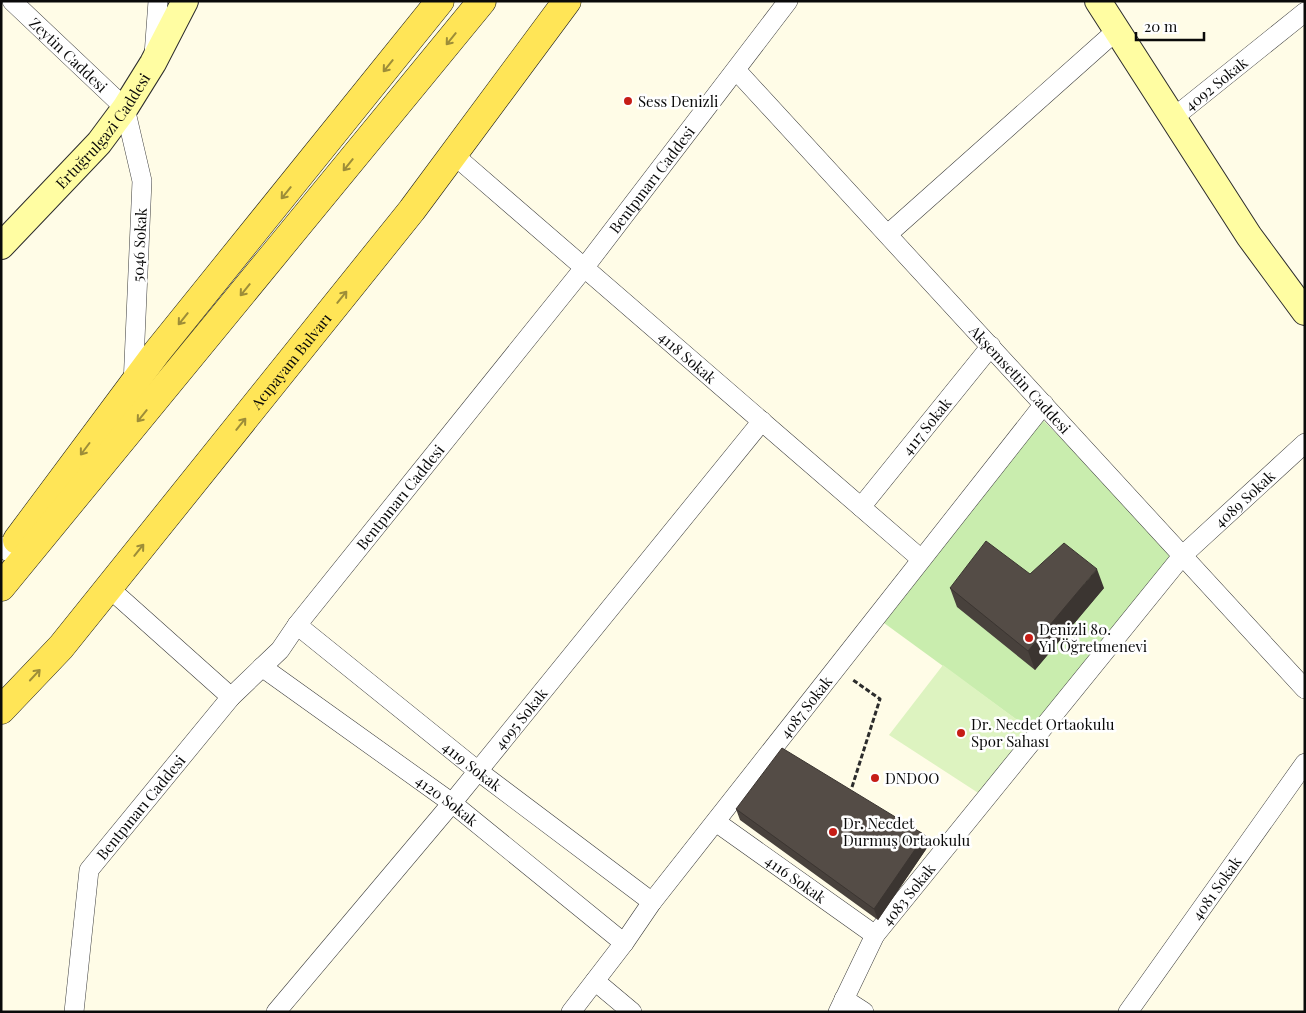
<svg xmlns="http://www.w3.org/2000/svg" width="1306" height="1013" font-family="'Playfair Display',serif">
<rect width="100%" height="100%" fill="#fffce7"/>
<!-- green -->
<path fill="#c9edae" d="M1043,420L1174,553L1032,731L884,623Z"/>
<!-- pitch -->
<path fill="#ddf3c0" d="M943,665L1032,731L986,798L889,735Z"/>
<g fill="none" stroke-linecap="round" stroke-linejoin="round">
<!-- street casing -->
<g stroke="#3d3d3d" stroke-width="20">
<g id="street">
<path id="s1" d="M12,1L125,108L142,181L133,385"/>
<path d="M154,55L158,1"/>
<path id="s2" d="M736,70L1305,689"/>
<path id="s3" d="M1173,118L1305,12"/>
<path id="s4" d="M454,155L921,559"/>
<path d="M888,234L1116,31"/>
<path id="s5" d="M861,507L991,346"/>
<path d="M1,546L7,551"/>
<path d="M109,588L231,697"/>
<path id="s6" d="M297,625L478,771L652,902"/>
<path id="s7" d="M262,667L452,803L624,943"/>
<path id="s8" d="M716,822L875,935"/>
<path d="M595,981L632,1012"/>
<path d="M844,999L864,1012"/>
<path id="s9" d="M74,1012L89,870L231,697L280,650L297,625L584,268L788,1"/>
<path id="s10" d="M276,1012L452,803L762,421"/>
<path id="s11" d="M571,1012L624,943L652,902L1044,404"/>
<path id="s12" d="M838,1012L875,935L1183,555L1305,443"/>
<path id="s13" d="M1128,1012L1305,763"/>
</g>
</g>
<!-- secondary casing -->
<g stroke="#2c2c2c" stroke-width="28">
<g id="secondary">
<path d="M1098,1L1249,236L1305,312"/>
<path id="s14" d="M1,246L99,143L125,108L153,63L185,1"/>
</g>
</g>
<!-- primary casing -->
<g stroke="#1b1b1b" stroke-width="29">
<g id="primary">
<path d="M17,540L157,352L440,1"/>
<path d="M1,587L482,1"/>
<path id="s15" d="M1,710L61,647L412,210L567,1"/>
</g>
</g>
<!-- path -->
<path stroke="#2c2c2c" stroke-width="3" stroke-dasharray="5 2.5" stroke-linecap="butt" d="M852,787L880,699L853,680"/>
<!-- street -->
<use href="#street" stroke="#fff" stroke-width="19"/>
<!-- secondary -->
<use href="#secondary" stroke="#fffda2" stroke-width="26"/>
<!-- primary -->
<use href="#primary" stroke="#ffe557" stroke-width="28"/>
</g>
<!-- wall -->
<path fill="#48413c" d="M1030,574L1104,588L1035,670L957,607L950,588Z
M736,809L929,845L878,920L740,820Z"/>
<!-- shaded-wall -->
<path fill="#3b3531" d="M1097,569L1104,588L1035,670L1028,651Z
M925,835L929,845L878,920L874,909Z"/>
<!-- building -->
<path fill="#544c46" stroke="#3b3531" d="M986,541L1030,574L1064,543L1097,569L1028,651L950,588Z
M782,748L925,835L874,909L736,809Z"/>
<!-- one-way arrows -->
<defs><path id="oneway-shaft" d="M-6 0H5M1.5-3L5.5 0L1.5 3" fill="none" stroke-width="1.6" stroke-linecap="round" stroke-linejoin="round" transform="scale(1.25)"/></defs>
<g stroke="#9d8d38">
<use href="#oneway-shaft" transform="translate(451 39) rotate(129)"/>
<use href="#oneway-shaft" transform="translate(388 66) rotate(129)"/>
<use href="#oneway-shaft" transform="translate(348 165) rotate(129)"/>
<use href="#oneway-shaft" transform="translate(286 193) rotate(129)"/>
<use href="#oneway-shaft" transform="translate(245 290) rotate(129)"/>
<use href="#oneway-shaft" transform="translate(342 297) rotate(-51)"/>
<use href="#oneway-shaft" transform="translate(183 319) rotate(129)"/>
<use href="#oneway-shaft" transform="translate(142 416) rotate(129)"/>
<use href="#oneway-shaft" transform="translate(241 424) rotate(-51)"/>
<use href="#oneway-shaft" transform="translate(85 449) rotate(127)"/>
<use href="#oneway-shaft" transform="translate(139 550) rotate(-51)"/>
<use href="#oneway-shaft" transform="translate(35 675) rotate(-47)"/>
</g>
<!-- markers -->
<g fill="#c61d16" stroke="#fff" stroke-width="2">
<circle cx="628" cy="101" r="5"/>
<circle cx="1029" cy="638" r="5"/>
<circle cx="961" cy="733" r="5"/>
<circle cx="875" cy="778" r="5"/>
<circle cx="833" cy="832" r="5"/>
</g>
<g text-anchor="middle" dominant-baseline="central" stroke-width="5" stroke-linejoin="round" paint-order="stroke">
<!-- street labels -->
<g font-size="15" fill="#0a0a0a" stroke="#fff">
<text stroke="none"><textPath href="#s1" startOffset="78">Zeytin Caddesi</textPath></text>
<text stroke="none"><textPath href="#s3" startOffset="55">4092 Sokak</textPath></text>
<text stroke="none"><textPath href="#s14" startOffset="154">Ertuğrulgazi Caddesi</textPath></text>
<text stroke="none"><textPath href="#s9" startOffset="1034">Bentpınarı Caddesi</textPath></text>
<text transform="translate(139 245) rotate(-87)">5046 Sokak</text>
<text stroke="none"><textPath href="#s4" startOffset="309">4118 Sokak</textPath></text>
<text stroke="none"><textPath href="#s15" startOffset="454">Acıpayam Bulvarı</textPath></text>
<text stroke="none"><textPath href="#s2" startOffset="420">Akşemsettin Caddesi</textPath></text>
<text stroke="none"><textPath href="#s5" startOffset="104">4117 Sokak</textPath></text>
<text stroke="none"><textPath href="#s9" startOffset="629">Bentpınarı Caddesi</textPath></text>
<text stroke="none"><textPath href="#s12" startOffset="658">4089 Sokak</textPath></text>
<text stroke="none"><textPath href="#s11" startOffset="385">4087 Sokak</textPath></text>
<text stroke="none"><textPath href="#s10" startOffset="382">4095 Sokak</textPath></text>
<text stroke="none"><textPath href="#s6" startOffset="225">4119 Sokak</textPath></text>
<text stroke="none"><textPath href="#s7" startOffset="228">4120 Sokak</textPath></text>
<text stroke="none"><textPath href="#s9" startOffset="224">Bentpınarı Caddesi</textPath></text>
<text stroke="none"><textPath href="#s8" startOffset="98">4116 Sokak</textPath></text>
<text stroke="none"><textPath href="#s13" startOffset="152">4081 Sokak</textPath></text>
<text stroke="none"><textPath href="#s12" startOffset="138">4083 Sokak</textPath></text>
</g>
<!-- poi labels -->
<g font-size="15" fill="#0a0a0a" stroke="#fff" text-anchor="start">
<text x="638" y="101">Sess Denizli</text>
<text x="1039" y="629">Denizli 80.<tspan x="1039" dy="17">Yıl Öğretmenevi</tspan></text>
<text x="971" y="724">Dr. Necdet Ortaokulu<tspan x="971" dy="17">Spor Sahası</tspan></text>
<text x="885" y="778">DNDOO</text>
<text x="843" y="823">Dr. Necdet<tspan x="843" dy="17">Durmuş Ortaokulu</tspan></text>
</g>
</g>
<!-- border -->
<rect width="1306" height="1013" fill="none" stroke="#0a0a0a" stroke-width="5"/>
<!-- scale -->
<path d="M1136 32v8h68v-8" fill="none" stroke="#0a0a0a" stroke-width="2.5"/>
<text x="1144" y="32" font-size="15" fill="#0a0a0a" stroke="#ffffff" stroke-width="4" paint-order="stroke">20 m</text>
</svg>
